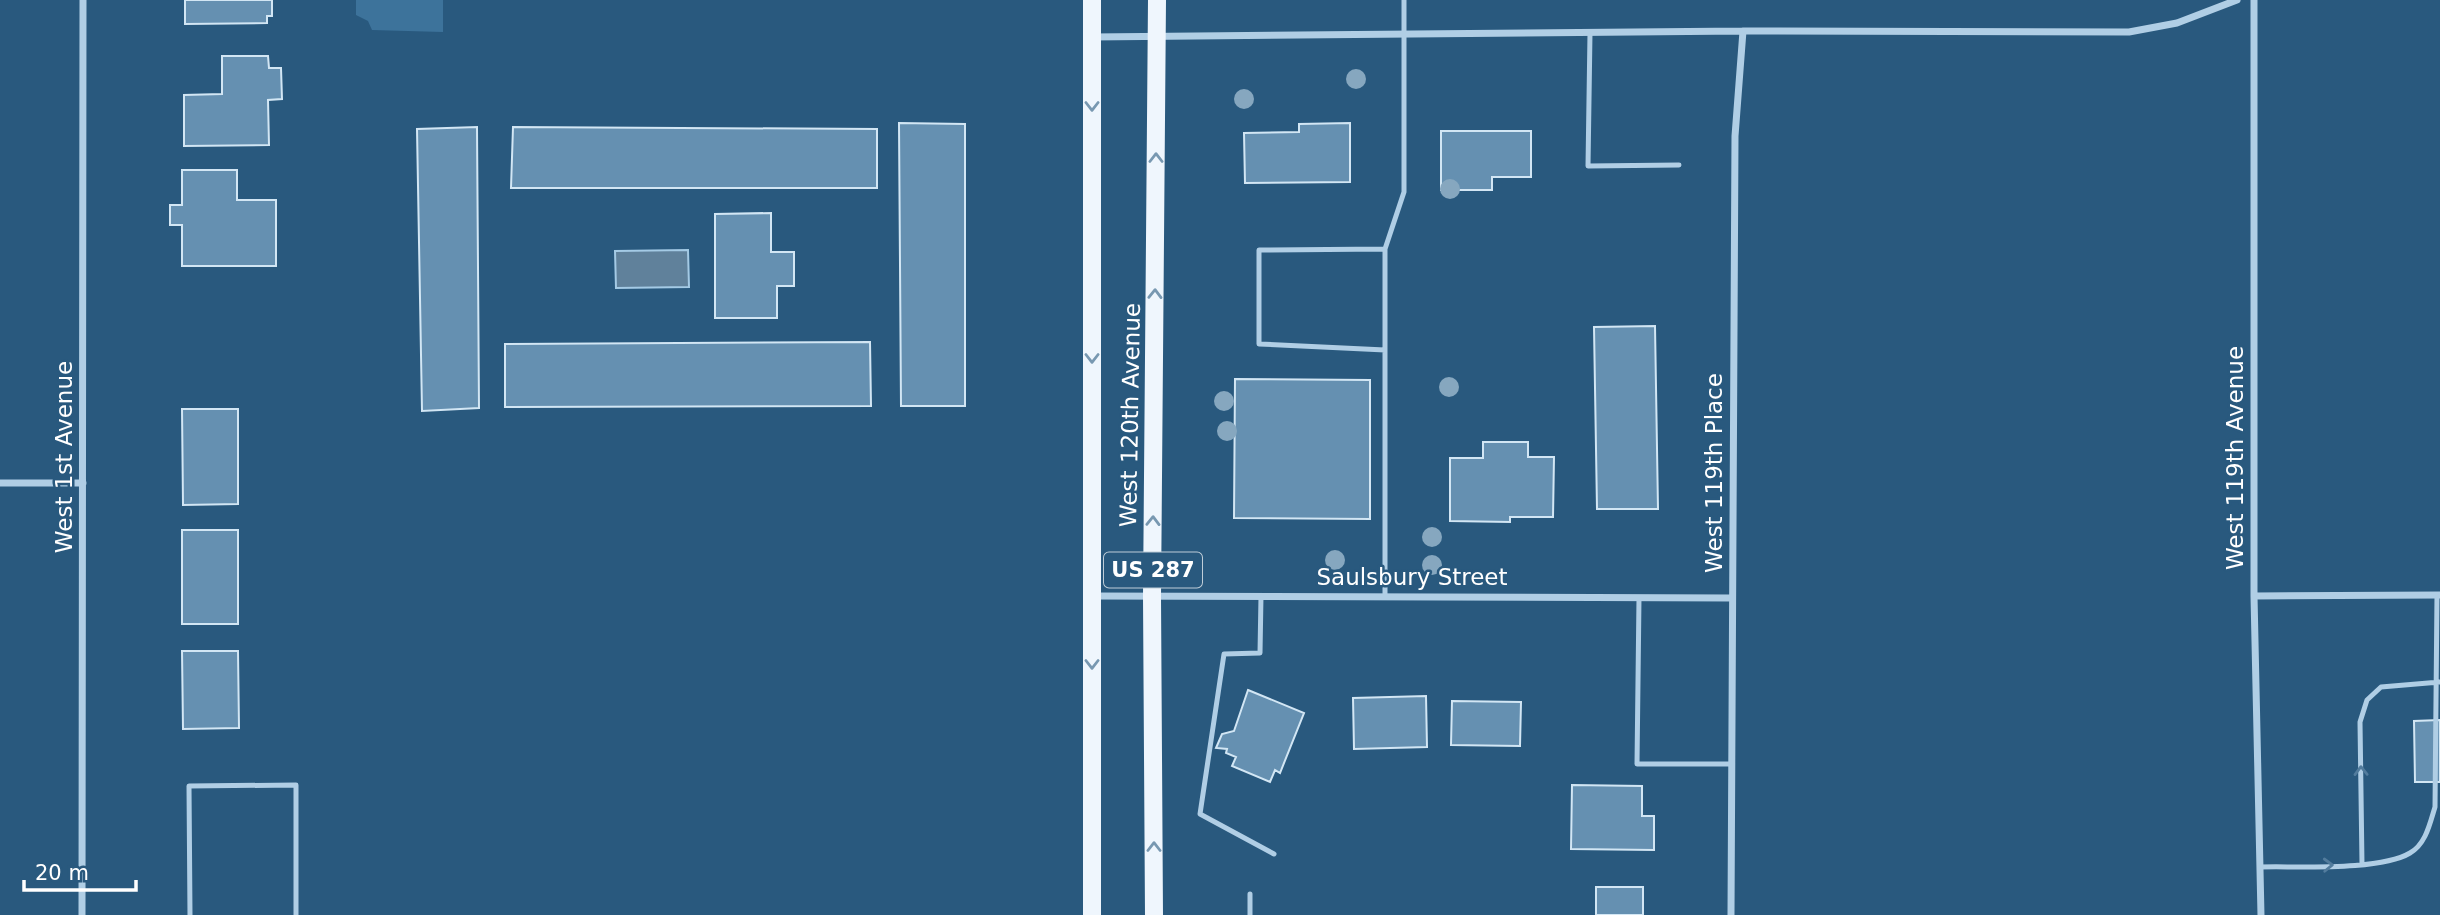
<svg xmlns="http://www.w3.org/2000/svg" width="2440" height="915" font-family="'DejaVu Sans',sans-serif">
<rect width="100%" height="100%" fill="#29597e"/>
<!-- green -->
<path fill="#3d739b" d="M356,0H443V32L372,30L368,21L356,15Z"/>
<!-- water -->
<path fill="#60819b" stroke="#a4cae5" stroke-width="2" d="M688,250L689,287L616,288L615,251Z"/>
<!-- building -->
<path fill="#6590b1" stroke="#d2e6f4" stroke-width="2" d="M185,0H272V16H267V23L185,24Z
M222,56H268L269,68H281L282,99L268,100L269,145L184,146V95L222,94Z
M899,123L965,124V406H901Z
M1350,123V182L1245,183L1244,133L1299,132V124Z
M477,127L479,408L422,411L417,129Z
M513,127L877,129V188H511Z
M1441,131H1531V177H1492V190H1441Z
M182,170H237V200H276V266H182V225H170V205H182Z
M771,213V252H794V286H777V318H715V214Z
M1655,326L1658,509H1597L1594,327Z
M870,342L871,406L505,407V344Z
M1235,379L1370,380V519L1234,518Z
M182,409H238V504L183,505Z
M1483,442H1528V457H1554L1553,517H1510V522L1450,521V458H1483Z
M182,530H238V624H182Z
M182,651H238L239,728L183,729Z
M1248,690L1304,713L1280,773L1275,770L1270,782L1232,766L1236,757L1226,753L1227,749L1216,748L1222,734L1234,731Z
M1426,696L1427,747L1354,749L1353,698Z
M1452,701L1521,702L1520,746L1451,745Z
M2440,720V782H2415L2414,721Z
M1572,785L1642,786V816H1654V850L1571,849Z
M1596,887H1643V915H1596Z"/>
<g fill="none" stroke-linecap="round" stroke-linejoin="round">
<!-- service -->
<path stroke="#b0cee5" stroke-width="5" d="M1590,33L1588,166L1679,165
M1385,249L1259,250V344L1385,350
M1261,596L1260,653L1224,654L1200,814L1274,854
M1385,596V249L1404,192V0
M1639,598L1637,764H1732
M2362,864L2360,722L2367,700L2381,687L2440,682
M2260,867C2297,866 2380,871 2410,853C2426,844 2430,823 2435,807L2437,595
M1250,894V915
M190,915L189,786L296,785V915"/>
<!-- minor -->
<path stroke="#b0cee5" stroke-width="7" d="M2254,0V596L2261,915
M1092,37L1743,31L2129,32L2177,23L2237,0
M0,483H83
M1093,596L1732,598
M2254,596L2440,595
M82,915L83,0
M1731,915L1735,136L1743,31"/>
<!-- primary -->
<path stroke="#eff6fd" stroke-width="18" d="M1092,0V915
M1154,915L1152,597L1157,0"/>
</g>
<!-- trees -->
<g fill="#86a7bf">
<circle cx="1356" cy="79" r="10"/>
<circle cx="1244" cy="99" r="10"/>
<circle cx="1450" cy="189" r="10"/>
<circle cx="1449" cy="387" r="10"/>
<circle cx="1224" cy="401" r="10"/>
<circle cx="1227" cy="431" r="10"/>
<circle cx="1432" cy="537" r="10"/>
<circle cx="1335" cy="560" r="10"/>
<circle cx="1432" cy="565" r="10"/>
</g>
<!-- one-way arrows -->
<defs><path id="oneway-chevron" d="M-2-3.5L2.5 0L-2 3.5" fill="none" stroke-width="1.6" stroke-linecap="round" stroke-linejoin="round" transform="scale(1.75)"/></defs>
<g stroke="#7898b1">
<use href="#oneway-chevron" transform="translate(1092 106) rotate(90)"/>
<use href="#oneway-chevron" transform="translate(1156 158) rotate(-90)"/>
<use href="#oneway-chevron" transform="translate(1155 294) rotate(-89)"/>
<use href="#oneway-chevron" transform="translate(1092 358) rotate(90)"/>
<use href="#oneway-chevron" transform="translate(1153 521) rotate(-89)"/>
<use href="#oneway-chevron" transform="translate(1092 664) rotate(90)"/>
<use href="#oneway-chevron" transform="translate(1154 847) rotate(-90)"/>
</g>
<g stroke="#527c9d">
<use href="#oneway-chevron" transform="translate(2361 771) rotate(-91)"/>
<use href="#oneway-chevron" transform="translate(2328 865) rotate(-2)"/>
</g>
<g text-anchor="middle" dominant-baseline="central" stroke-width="5" stroke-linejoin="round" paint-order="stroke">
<!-- shield labels -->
<rect fill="#29597e" stroke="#bfcdd8" stroke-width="2" x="1104" y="552.5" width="98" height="35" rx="5"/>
<g font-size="21" font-weight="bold" fill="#fff">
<text x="1153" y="570">US 287</text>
</g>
<!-- street labels -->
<g font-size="23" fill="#fff" stroke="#29597e">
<text transform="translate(1130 415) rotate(-89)">West 120th Avenue</text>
<text transform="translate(64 457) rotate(-90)">West 1st Avenue</text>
<text transform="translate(2235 458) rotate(-90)">West 119th Avenue</text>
<text transform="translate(1714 473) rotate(-90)">West 119th Place</text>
<text x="1412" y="577">Saulsbury Street</text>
</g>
</g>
<!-- scale -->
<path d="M24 880v10h112v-10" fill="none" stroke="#ffffff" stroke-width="3.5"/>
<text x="35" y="880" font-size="21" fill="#ffffff" stroke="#29597e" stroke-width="5" paint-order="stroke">20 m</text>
</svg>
